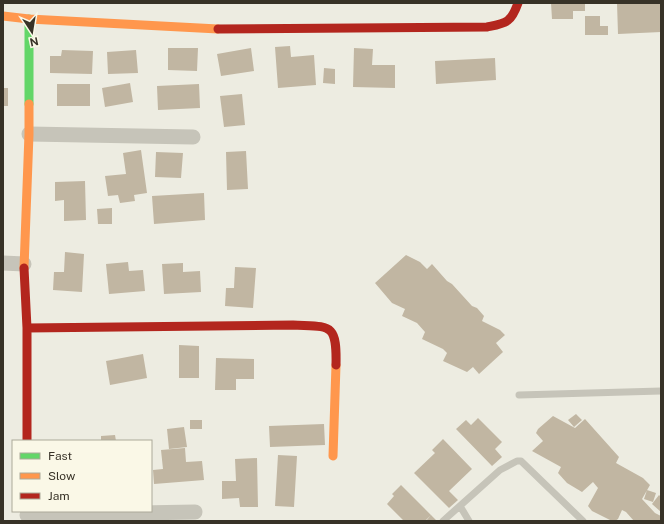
<svg xmlns="http://www.w3.org/2000/svg" width="664" height="524" font-family="'Public Sans',sans-serif">
<rect width="100%" height="100%" fill="#edece1"/>
<!-- building -->
<path fill="#c1b6a2" d="M551,3H585V11H573V19H552Z
M617,3H661V32L618,34Z
M585,16H600V26H608V35H585Z
M290,46L291,57L314,55L316,85L278,88L275,47Z
M168,48H198L197,71L168,70Z
M251,48L254,71L221,76L217,54Z
M354,48L373,49L372,65H395V88L353,87Z
M62,50L93,51L92,74L50,73V56H61Z
M136,50L138,73L108,74L107,52Z
M495,58L496,80L436,84L435,61Z
M324,68L335,69V84L323,83Z
M130,83L133,102L105,107L102,88Z
M57,84H90V106H57Z
M199,84L200,108L158,110L157,86Z
M3,88H8V106H3Z
M242,94L245,125L224,127L220,96Z
M141,150L147,193L134,195L135,201L120,203L118,195L108,196L105,176L126,174L123,153Z
M246,151L248,189L227,190L226,152Z
M156,152L183,153L181,178L155,177Z
M85,181L86,220L64,221V200L55,201V182Z
M204,193L205,220L154,224L152,196Z
M112,208V224H98L97,209Z
M65,252L84,254L82,292L53,290L54,272H64Z
M406,255L420,262L427,269L432,264L447,281L452,284L472,306L477,308L484,316L482,321L500,330L505,335L496,343L503,352L479,374L473,367L467,372L443,361L447,353L443,349L422,339L425,332L417,323L402,316L405,309L392,303L375,283Z
M128,262L129,271L143,270L145,291L109,294L106,264Z
M183,263V272L200,271L201,292L164,294L162,264Z
M235,267L256,268L253,308L225,306L226,288H234Z
M179,345L199,346V378H179Z
M143,354L147,378L110,385L106,361Z
M216,358L254,359V379H236V390H215Z
M576,414L582,420L574,427L568,420Z
M553,416L575,428L585,419L619,457L616,463L643,478L650,485L642,499L655,513L661,516V521H634L626,512L622,510L618,519L615,521H612L592,511L588,506L598,488L593,482L582,492L567,483L558,473L561,467L532,451L543,441L536,433L538,429Z
M478,418L502,442L495,449L502,457L492,466L456,429L466,420L471,425Z
M190,420H202V429H190Z
M324,424L325,445L270,447L269,426Z
M184,427L187,447L169,449L167,429Z
M115,435L116,441H101V436Z
M443,439L472,469L449,491L458,500L449,508L414,473L435,453L432,450Z
M185,448L186,462L202,461L204,480L154,484L153,470L163,469L161,450Z
M278,455L297,456L294,507L275,506Z
M257,458L258,507H240L239,498L222,499V481H236L235,459Z
M401,485L431,515L425,521H404L387,504L394,496L392,494Z
M647,490L656,493L653,502L644,499Z
M659,495L661,497V512L652,504Z
M431,515L437,521H426Z"/>
<g fill="none" stroke-linecap="round" stroke-linejoin="round">
<!-- lane -->
<path stroke="#c6c4b9" stroke-width="7" d="M519,395L661,391
M460,506L469,521
M443,521L500,470L517,461H521L583,521"/>
<!-- street -->
<path stroke="#c6c4b9" stroke-width="15" d="M29,134L193,137
M3,263L24,264
M27,515L195,512"/>
<!-- fast -->
<path stroke="#63d668" stroke-width="9" d="M29,19V104"/>
<!-- slow -->
<path stroke="#ff974d" stroke-width="9" d="M3,16L29,19L218,29
M24,268L29,134V104
M333,456L336,365"/>
<!-- jam -->
<path stroke="#b3261e" stroke-width="9" d="M218,29L487,27C506,23 511,23 518,3
M24,268L27,328V441
M27,328L293,325C330,327 337,322 336,365"/>
</g>
<!-- border -->
<rect width="664" height="524" fill="none" stroke="#373227" stroke-width="8"/>
<!-- legend -->
<rect x="12" y="440" width="140" height="72" fill="#faf8e7" stroke="#aca99a"/>
<rect x="20" y="453" width="20" height="6" fill="#63d668" stroke="#aca99a"/>
<text x="48" y="460" font-size="12" fill="#373227">Fast</text>
<rect x="20" y="473" width="20" height="6" fill="#ff974d" stroke="#aca99a"/>
<text x="48" y="480" font-size="12" fill="#373227">Slow</text>
<rect x="20" y="493" width="20" height="6" fill="#b3261e" stroke="#aca99a"/>
<text x="48" y="500" font-size="12" fill="#373227">Jam</text>
<!-- north arrow -->
<g transform="translate(32 32) rotate(168)" stroke="#faf8e7" stroke-width="3" paint-order="stroke">
<path d="M0-3L7 15L0 10L-7 15Z" fill="#373227"/>
<text y="-6" font-size="11" font-weight="bold" text-anchor="middle" fill="#373227">N</text>
</g>
</svg>
